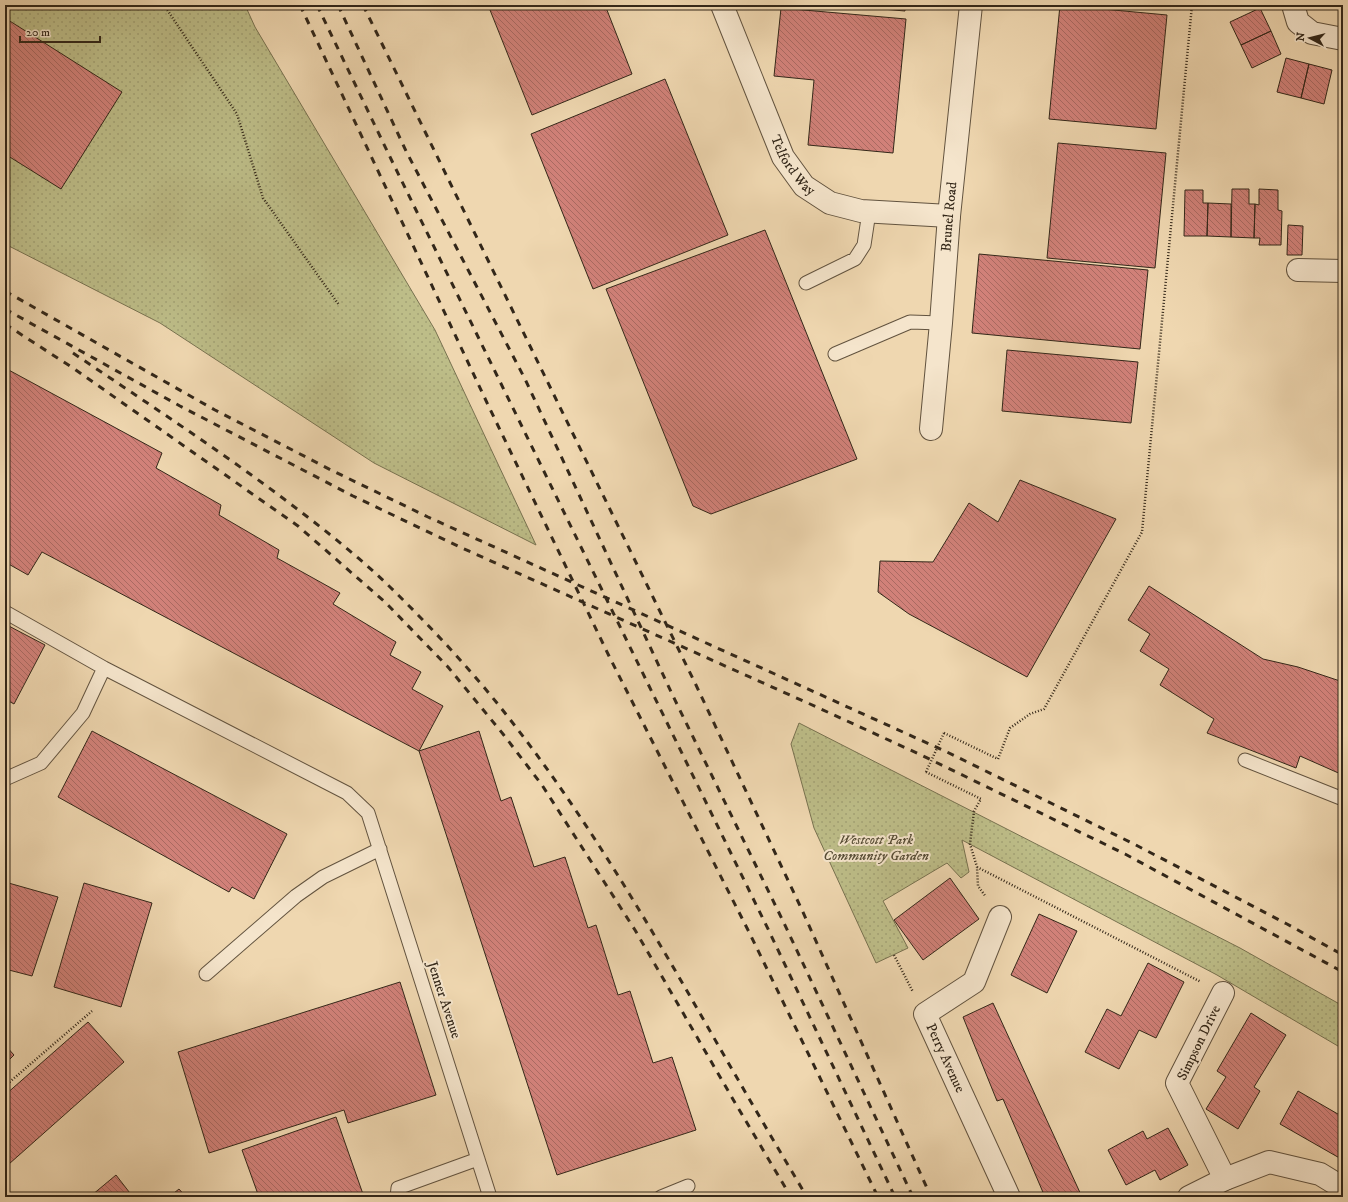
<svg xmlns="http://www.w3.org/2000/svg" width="1348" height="1202" font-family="'IM FELL DW Pica',serif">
<defs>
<pattern id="green-dots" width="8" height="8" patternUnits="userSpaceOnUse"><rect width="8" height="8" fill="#bdbd88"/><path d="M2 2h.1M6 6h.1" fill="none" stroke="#a3a275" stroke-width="1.8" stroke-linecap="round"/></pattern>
<pattern id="building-back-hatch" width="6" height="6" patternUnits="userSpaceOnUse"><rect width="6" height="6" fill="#d18179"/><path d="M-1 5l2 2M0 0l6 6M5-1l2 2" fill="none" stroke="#aa6a62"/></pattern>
</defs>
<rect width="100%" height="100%" fill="#efd7b0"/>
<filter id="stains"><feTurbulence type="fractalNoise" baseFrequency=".005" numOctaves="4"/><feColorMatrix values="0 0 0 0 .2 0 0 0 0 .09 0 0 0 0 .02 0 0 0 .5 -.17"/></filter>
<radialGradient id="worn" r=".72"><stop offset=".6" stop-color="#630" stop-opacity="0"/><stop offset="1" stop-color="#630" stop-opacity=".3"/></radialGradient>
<!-- green -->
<path fill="url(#green-dots)" stroke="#787250" d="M5,5H245L255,27L435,330L536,545L374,463L160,323L5,244Z
M799,723L1240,948L1343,1006V1049L1217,975L962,840L969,872L961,878L947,863L883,901L908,948L876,963L814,828L791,744Z"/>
<!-- building -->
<path fill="url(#building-back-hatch)" stroke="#332719" d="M488,5H605L632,74L532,115Z
M837,5H905V11Z
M1060,5L1167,15L1156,129L1049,119Z
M781,8L906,19L893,153L808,145L814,80L774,76Z
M1260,8L1271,31L1241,45L1230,22Z
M5,18L122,92L61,189L5,154Z
M1271,31L1281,54L1252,68L1241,45Z
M1286,58L1309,64L1301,98L1277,92Z
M1309,64L1332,70L1324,104L1301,98Z
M665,79L728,235L593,289L531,134Z
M1058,143L1166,153L1155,268L1047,258Z
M1232,189H1249V204H1255L1254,238L1231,237Z
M1259,189L1278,190V210L1282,211L1281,245H1259L1260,238H1254L1255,204L1259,205Z
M1185,190H1203V203H1208L1207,236H1184Z
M1208,203L1231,204V237L1207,236Z
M1288,225L1303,226L1302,255H1287Z
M765,230L857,459L711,514L693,506L606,289Z
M979,254L1148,270L1140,349L972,333Z
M1007,350L1138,362L1131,423L1002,411Z
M5,368L162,453L156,468L221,505L219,515L279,550L277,558L340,593L333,604L396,642L390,655L421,672L412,689L443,706L419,751L42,552L28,575L5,562Z
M1020,480L1116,519L1027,677L909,614L878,592L880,561L933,562L969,503L998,522Z
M1149,586L1263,659L1298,667L1343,682V775L1300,756L1296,768L1207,733L1214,719L1160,685L1169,669L1140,651L1150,634L1128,620Z
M5,624L45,645L14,704L5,699Z
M92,731L287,834L254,899L232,887L229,892L58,797Z
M479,731L501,801L511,797L534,867L565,857L588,928L596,925L618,995L630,991L653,1063L672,1057L696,1130L557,1175L419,751Z
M950,878L979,919L923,960L894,920Z
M5,882L58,897L32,976L5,969Z
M84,883L152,903L121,1007L54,987Z
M1039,914L1077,931L1047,993L1011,975Z
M1148,963L1184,982L1156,1038L1139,1030L1119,1069L1085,1052L1107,1009L1121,1016Z
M400,982L436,1095L348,1123L344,1110L209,1153L178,1052Z
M993,1003L1082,1197H1045L1003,1099L997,1101L963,1017Z
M1251,1013L1286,1035L1254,1087L1260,1091L1238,1129L1206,1109L1226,1077L1217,1071Z
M88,1022L124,1062L9,1164L6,1161L5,1162V1095Z
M5,1045L14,1055L5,1064Z
M1298,1091L1343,1117V1160L1280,1124Z
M336,1117L364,1197H259L242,1150Z
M1168,1128L1188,1165L1160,1180L1155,1170L1126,1185L1108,1150L1143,1131L1147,1139Z
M116,1175L133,1197H94L92,1195Z
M179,1189L186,1197H169Z"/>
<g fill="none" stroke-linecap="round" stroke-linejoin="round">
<!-- lane casing -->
<g stroke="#62533f" stroke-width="15">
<path id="lane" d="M806,283L855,259L864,245L869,212
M835,354L910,322L941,323
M5,612L104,668L347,793L368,813L490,1197
M1245,760L1343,799
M5,779L41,763L83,713L104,668
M206,974L296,896L323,877L380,849
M397,1197L398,1188L478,1159
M661,1197L688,1186"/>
</g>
<!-- street casing -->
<g stroke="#62533f" stroke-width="24">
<g id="street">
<path id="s1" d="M722,5L783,157L804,186L830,203L861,211L949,216"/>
<path d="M1293,5L1298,22L1312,33L1343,39"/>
<path d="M1298,270L1343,271"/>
<path id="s2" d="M931,429L941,323L949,216L971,5"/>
<path id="s3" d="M1000,917L974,982L925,1014L1009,1197"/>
<path d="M1223,993L1177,1083L1225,1179"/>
<path d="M1189,1197L1225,1179L1269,1162L1320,1174L1343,1188"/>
</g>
</g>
<!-- path -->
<path stroke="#332719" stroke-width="2.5" stroke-dasharray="1 2" stroke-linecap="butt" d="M164,5L237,114L263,198L339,305
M944,733L998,759L1010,728L1030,714L1044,709L1142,532L1192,5
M926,772L981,799L974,811L970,844L977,867L978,886L986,897
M977,867L1201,982
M894,955L913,992
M5,1086L92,1011"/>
<!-- lane -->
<use href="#lane" stroke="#f5e5cc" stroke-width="13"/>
<!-- street -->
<use href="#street" stroke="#f5e5cc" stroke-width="22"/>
<!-- rail -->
<path stroke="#332719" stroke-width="3" stroke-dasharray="7 7" stroke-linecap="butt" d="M300,5L489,407L609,656L750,934L878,1197
M317,5L391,159L769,931L895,1197
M338,5L406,151L525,379L673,696L783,921L913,1197
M363,5L696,685L802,910L931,1197
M5,291L215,410L331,470L428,517L947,752L1134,844L1287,924L1343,955
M5,309L180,406L353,496L462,548L810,704L919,754L1125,854L1343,972
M5,324L73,368L298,526L385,602L448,667L503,734L542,785L635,930L734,1101L791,1197
M73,353C144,401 216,448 284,499C321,527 357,555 390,587C433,629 475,674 512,722C582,812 641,911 698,1010C734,1073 770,1135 807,1197"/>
<!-- path-bridge -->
<path stroke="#332719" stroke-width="2.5" stroke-dasharray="1 2" stroke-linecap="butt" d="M926,772L944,733"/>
</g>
<g text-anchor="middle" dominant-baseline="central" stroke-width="4" stroke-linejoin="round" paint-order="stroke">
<!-- street labels -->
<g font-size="14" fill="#332719" stroke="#f5e5cc">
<text stroke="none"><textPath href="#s1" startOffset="176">Telford Way</textPath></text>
<text stroke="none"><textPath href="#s2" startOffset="213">Brunel Road</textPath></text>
<text transform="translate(444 1000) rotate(72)">Jenner Avenue</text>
<text transform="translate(1199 1043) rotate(-64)">Simpson Drive</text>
<text stroke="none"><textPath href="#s3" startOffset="177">Perry Avenue</textPath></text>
</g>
<!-- park labels -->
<g font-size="14" font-style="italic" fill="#564c35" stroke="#f5e5cc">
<text x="876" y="840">Westcott Park<tspan x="876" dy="16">Community Garden</tspan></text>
</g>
</g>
<!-- margin -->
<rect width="1348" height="1202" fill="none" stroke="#efd7b0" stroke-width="20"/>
<rect x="6" y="6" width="1336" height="1190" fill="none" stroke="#332719" stroke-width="2"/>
<rect x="10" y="10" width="1328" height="1182" fill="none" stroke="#332719"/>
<!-- north arrow -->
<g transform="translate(1310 38) rotate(277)" stroke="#f5e5cc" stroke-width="3" paint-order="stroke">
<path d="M0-3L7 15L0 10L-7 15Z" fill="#332719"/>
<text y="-6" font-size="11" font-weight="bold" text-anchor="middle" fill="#332719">N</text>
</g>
<!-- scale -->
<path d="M20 36v6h80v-6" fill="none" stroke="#332719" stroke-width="2"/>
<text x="26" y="36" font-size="12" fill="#332719" stroke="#f5e5cc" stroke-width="3" paint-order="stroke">20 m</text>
<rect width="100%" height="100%" filter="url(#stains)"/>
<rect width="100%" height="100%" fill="url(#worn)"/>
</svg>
